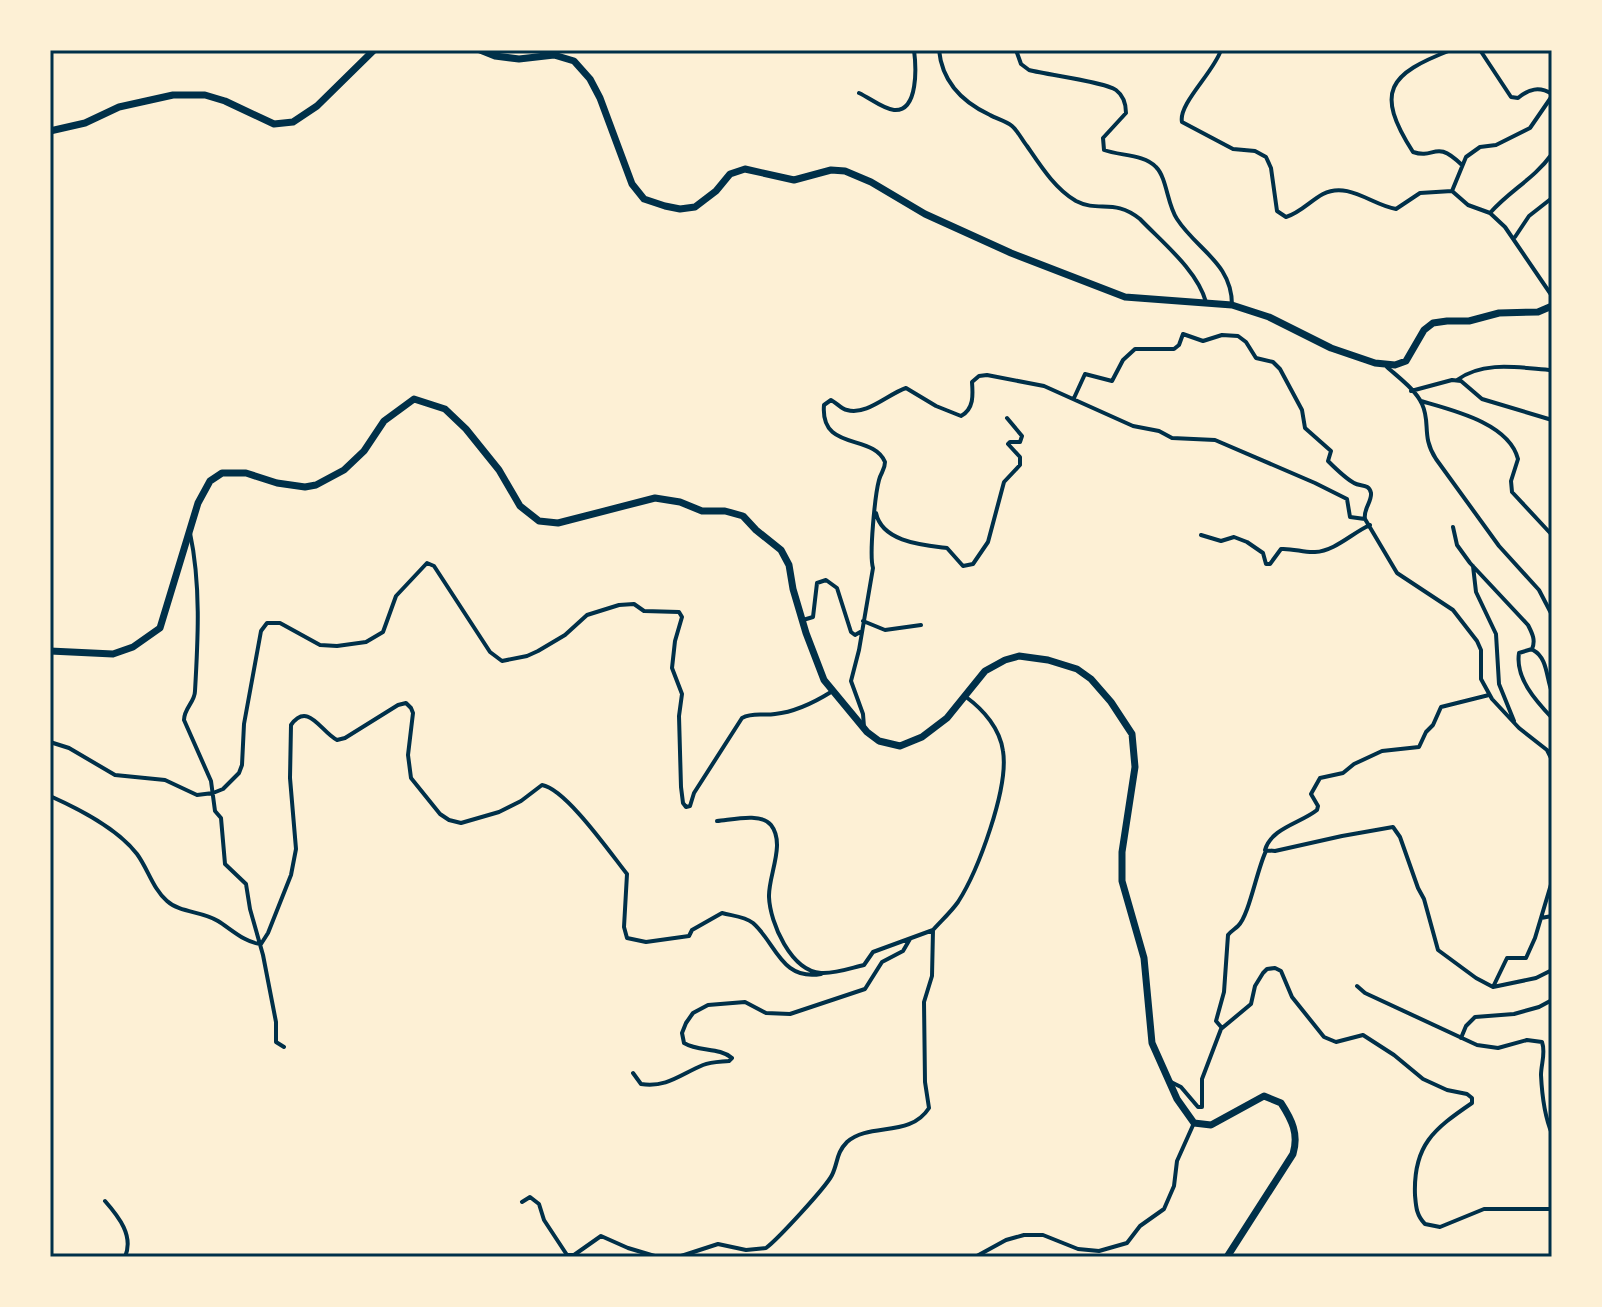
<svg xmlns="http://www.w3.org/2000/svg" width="1602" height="1307" font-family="Poppins,sans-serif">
<rect width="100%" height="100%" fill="#fdf0d5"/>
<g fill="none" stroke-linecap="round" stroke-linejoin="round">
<!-- minor -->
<path stroke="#003049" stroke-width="4" d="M939,50C942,81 962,102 990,115C997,119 1006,121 1012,126C1018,131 1022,140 1027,146C1040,165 1055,189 1076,201C1099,213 1114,198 1140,219C1163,243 1197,270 1206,302
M1016,50L1021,64L1029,70C1048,75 1105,82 1116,90C1124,96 1126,104 1126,113L1103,138L1104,150C1120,156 1144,154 1156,167C1167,178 1167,204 1177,219C1197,250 1232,263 1232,305
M1221,50C1214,72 1178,104 1182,122L1233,149L1255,151L1266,157L1271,168L1277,211L1286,217C1300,213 1310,201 1323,194C1348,181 1372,205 1396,209L1420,193L1452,191L1466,157L1480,147L1496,145L1530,128L1552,96
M1451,50C1389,74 1374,91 1413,152C1436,160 1434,138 1462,165
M1480,50L1511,97L1518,98C1529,89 1539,86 1552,94
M859,93C870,98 883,109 894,110C919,112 916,65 914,50
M1452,191L1468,205L1490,213L1505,227L1552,296
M1490,213C1509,191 1534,179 1552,154
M1515,237L1529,216L1552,198
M1387,367C1398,377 1416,390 1422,404C1431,423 1421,436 1436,459L1499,546L1539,590L1552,615
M1457,380C1484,360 1521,368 1552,370
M1411,391L1452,380L1461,381L1482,399L1552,420
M1074,398L1085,374L1112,381L1123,360L1135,349H1174L1179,345L1183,334L1203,341L1222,335L1238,336L1246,342L1256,358L1273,362L1280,369L1302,410L1305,428L1331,451L1328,461C1336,469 1345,478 1354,483C1360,487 1369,483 1371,493C1372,502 1363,509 1365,519
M1421,401C1452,410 1509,423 1518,459L1511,481L1512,492L1552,535
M876,513C882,542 923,545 947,548L963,566L973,564L988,542L1004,482L1020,465V457L1008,444L1010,442H1020L1022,436L1007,418
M1453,527L1457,545L1470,563L1528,625C1532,633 1536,640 1532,649L1519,653C1515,678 1536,701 1552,718
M190,533C201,584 198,640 195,691C195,702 184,708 184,720L211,781L215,811L221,818L225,864L246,884L250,909L263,955L276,1022V1042L284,1047
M1201,535L1221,541L1234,537L1247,542L1263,553L1266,564H1270L1281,549C1292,548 1305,553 1315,552C1335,551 1352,533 1370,525
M1473,566L1476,592L1496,634L1499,684L1514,721
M803,620L813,617L817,583L826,580L837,588L851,632L855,635L862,631
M863,621L885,630L921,625
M1533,650C1548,658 1546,678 1552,692
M1489,695L1441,707L1433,725L1426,732L1419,747L1382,751L1354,764L1343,773L1320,778L1311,794L1318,806L1317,810C1301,823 1271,828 1265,850L1275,851L1342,836L1393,827L1400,837L1418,888L1424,899L1438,950L1476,978L1493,987L1536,978L1552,970
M864,727L863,714L851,681L859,650L873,568C869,555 875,495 879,480C881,472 885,470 885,462C873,433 820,452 824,405L831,400C837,403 841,409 847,410C866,416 888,394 906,388L936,406L961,416C974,409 973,395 972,382L979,376L987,375L1044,386L1133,426L1159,431L1172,438L1215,440L1315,483L1347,499L1350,517L1365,519L1397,573L1453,610L1477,641L1481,650V679L1492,699L1519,728L1547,750L1552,760
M50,742L69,748L115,775L165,780L197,795L213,793L223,789L239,773L242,765L244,724L261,631L267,623H280L320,645L337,646L366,642L383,632L396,596L427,563L434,566L490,652L502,661L527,656L538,651L565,635L587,615L619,605L634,604L644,611L679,612L682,617L675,641L672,668L682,694L679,716L681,787L683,803L686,807L690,806L694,793L742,718C753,712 763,716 775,714C794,712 815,702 831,692
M50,796C79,809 117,828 137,854C148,869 153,889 167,901C180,913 202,911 218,921C231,929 245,943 261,944L268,933L291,875L296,849L290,778L291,725C308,701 321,732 337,740L345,738L398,705L406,703L411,708L413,713L408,755L411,778L440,814L449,820L461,823L499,812L521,801L542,785C566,789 611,854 627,874L624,927L627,938L646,942L689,936L692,930L722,913C733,916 744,916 753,923C776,943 781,981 821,974
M717,821C731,820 761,812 771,825C786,844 768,876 769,897C770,923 791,971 821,973C835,974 851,968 864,965L873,952L933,930
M1541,918L1552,916
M1357,986L1365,993L1477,1045L1498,1048L1527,1040L1542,1042C1546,1053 1541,1064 1541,1075C1542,1096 1544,1115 1552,1134
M1493,987L1507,958H1526L1535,938L1552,881
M1222,1028L1216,1021L1224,992L1228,935C1231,931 1235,929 1238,926C1249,916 1257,869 1266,851
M1461,1038L1466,1026L1475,1017L1514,1014L1539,1007L1552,1000
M633,1073L641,1084C667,1088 681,1074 703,1065C711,1062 720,1062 729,1061L732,1058C719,1047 699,1052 684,1043L682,1033L686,1023L693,1013L708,1005L745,1002L766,1013L790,1014L865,989L882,962L903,951L910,939
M1169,1081L1181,1087L1198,1107H1202V1079L1221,1029L1251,1004L1255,986L1263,973L1267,969L1275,968L1281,971L1292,997L1324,1037L1336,1042L1363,1035L1394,1055L1423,1079L1447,1090L1467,1094L1472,1098V1103C1434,1129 1413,1145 1415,1195C1416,1206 1416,1215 1425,1224L1440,1227L1484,1209H1552
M105,1201C119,1217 134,1236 125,1257
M522,1202L530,1197L539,1204L544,1220L567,1255H574L601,1236L628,1248L658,1257
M678,1257L718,1244L746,1250L766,1248C778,1239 826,1187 832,1175C838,1163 836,1153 847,1142C870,1122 910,1138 929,1108L925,1082L924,1002L932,976L933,930C941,921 951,912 958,902C978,871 1009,788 1003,751C1000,729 984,710 966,697
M975,1257L1006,1240L1024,1235H1043L1078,1249L1099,1251L1127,1243L1140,1226L1164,1209L1174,1186L1177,1161L1194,1123"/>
<!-- primary -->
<path stroke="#003049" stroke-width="7" d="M480,50L495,56L519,59L554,55L574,61L590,79L600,98L632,184L644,199L665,206L680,209L695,207L716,191L730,174L745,169L794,180L831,170L845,171L871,182L925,214L1011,253L1125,297L1232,305L1269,317L1331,348L1375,363L1395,365L1406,361L1424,330L1433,323L1447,321H1469L1499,313L1538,312L1552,306
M50,131L85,123L119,107L173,95H205L225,101L274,124L293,122L317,106L374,50
M50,651L113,654L133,647L160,628L198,503L210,481L222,473H246L277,483L305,487L316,485L344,470L364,451L384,421L414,399L445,409L466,429L499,470L520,506L539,521L558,523L655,498L680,502L702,511H725L743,516L756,530L781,550L789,565L793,589L806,633L824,680L867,732L879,741L900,746L922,737L947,718L985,671L1005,660L1019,656L1048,660L1077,669L1091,679L1111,702L1132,734L1135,767L1122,852V881L1144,958L1152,1043L1177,1099L1194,1123L1211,1125L1264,1096L1281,1103C1292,1120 1299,1134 1293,1154L1227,1257"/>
</g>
<!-- border -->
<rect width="1602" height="1307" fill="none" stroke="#fdf0d5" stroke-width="104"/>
<rect x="52" y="52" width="1498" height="1203" fill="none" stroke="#003049" stroke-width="3"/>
</svg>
